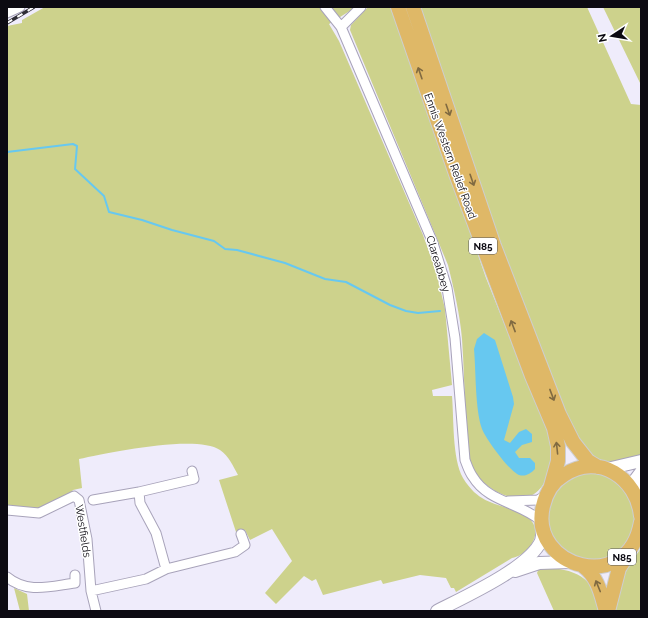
<svg xmlns="http://www.w3.org/2000/svg" width="648" height="618" font-family="Raleway,sans-serif">
<rect width="100%" height="100%" fill="#efecfb"/>
<!-- green -->
<path fill="#cdd28c" d="M45,7H356L329,24L339,41L423,235L436,271L445,309L452,385L432,390L433,396H452C454,419 452,458 463,478C482,509 502,501 527,517C546,530 529,555 512,558L456,592L454,588H451L446,578L420,575L383,584L381,580L323,595L316,579L312,581L304,576L276,604L265,593L292,561L272,529L250,540L245,530L236,532L219,480L238,475C233,466 229,456 220,450C196,434 108,453 79,459L82,488L73,490L70,494L41,510L7,506V26L22,23V20Z
M368,7H392L486,278L550,438C551,457 552,482 534,494C516,507 481,487 473,469C466,453 467,435 466,418C464,392 464,365 462,339C460,314 454,290 448,265L350,30L351,25Z
M419,7H587L631,104L641,105V456C594,472 588,454 568,417L500,242Z
M603,7H641V85Z
M548 517a44 44 0 1 1 88 0a44 44 0 1 1-88 0Z
M641,548V611H614L620,586L628,567Z
M539,568C569,567 598,575 598,611H554L537,573Z
M14,588L27,594L29,611H20Z"/>
<!-- water -->
<path fill="#67c8f0" d="M484,333L495,340L513,397L514,404L504,440L510,443L519,432L526,429L532,434V442L522,445L515,452L519,458H530L535,463V469C531,473 526,477 519,475C510,472 486,439 482,429C475,409 476,371 474,349L477,339Z"/>
<g fill="none" stroke-linecap="round" stroke-linejoin="round">
<!-- stream -->
<path stroke="#67c8f0" stroke-width="2" d="M7,152L73,144L77,146L75,169L104,196L109,212L142,220L172,230L214,241L225,249L237,250L285,263L325,279L346,282L390,305L406,311L418,313L440,311"/>
<!-- minor casing -->
<g stroke="#a8a3ba" stroke-width="11">
<path id="minor" d="M325,7L341,27L433,243L447,288L455,338L465,460C467,465 469,472 473,477C488,502 521,503 541,521
M7,13L20,7
M341,27L361,7
M139,492L194,479L192,471
M93,500L139,492L140,503L156,533L166,569
M508,501L538,500L545,496
M7,510L39,513L74,496L79,500L87,539L91,591
M7,577C27,594 51,586 75,583V575
M96,611L91,591L146,579L166,569L235,552L245,545L241,534"/>
</g>
<!-- secondary casing -->
<g stroke="#a8a3ba" stroke-width="14">
<path id="secondary" d="M607,469L641,461
M635,493V480L641,472
M515,571L539,563L570,562
M437,611C464,597 529,568 541,541C542,538 542,533 543,529"/>
</g>
<!-- primary casing -->
<g stroke="#ceced0" stroke-width="16">
<path id="primary" d="M398,7L456,174L532,376L554,428L558,446V461L551,486
M413,7L494,246L559,414L573,442L588,461L598,467
M641,516C637,478 599,452 564,475C552,482 546,493 543,506C528,567 628,597 641,522
M583,566C598,577 601,594 606,611
M608,611L619,568L627,556"/>
</g>
<!-- minor -->
<use href="#minor" stroke="#fff" stroke-width="9"/>
<!-- secondary -->
<use href="#secondary" stroke="#fff" stroke-width="12"/>
<!-- primary -->
<use href="#primary" stroke="#dfb867" stroke-width="14"/>
<!-- rail casing -->
<g stroke="#2f2d36" stroke-width="3.5">
<path id="rail" d="M7,23L34,7"/>
</g>
<!-- rail -->
<use href="#rail" stroke="#fff" stroke-width="2" stroke-dasharray="6" stroke-linecap="butt"/>
</g>
<!-- one-way arrows -->
<defs><path id="oneway-shaft" d="M-6 0H5M1.5-3L5.5 0L1.5 3" fill="none" stroke-width="1.6" stroke-linecap="round" stroke-linejoin="round"/></defs>
<g stroke="#806a41">
<use href="#oneway-shaft" transform="translate(420 73) rotate(-109)"/>
<use href="#oneway-shaft" transform="translate(448 110) rotate(71)"/>
<use href="#oneway-shaft" transform="translate(472 180) rotate(71)"/>
<use href="#oneway-shaft" transform="translate(513 326) rotate(-111)"/>
<use href="#oneway-shaft" transform="translate(552 395) rotate(69)"/>
<use href="#oneway-shaft" transform="translate(557 448) rotate(-96)"/>
<use href="#oneway-shaft" transform="translate(598 586) rotate(-112)"/>
</g>
<g text-anchor="middle" dominant-baseline="central" stroke-width="3" stroke-linejoin="round" paint-order="stroke">
<!-- shield labels -->
<g fill="#fff" stroke="#555459" stroke-width="1">
<rect x="469" y="238" width="28" height="16" rx="3"/>
<rect x="608" y="549" width="28" height="16" rx="3"/>
</g>
<g font-size="10" font-weight="bold" fill="#0c0a12">
<text x="483" y="246">N85</text>
<text x="622" y="557">N85</text>
</g>
<!-- street labels -->
<g font-size="11" fill="#0c0a12" stroke="#fff">
<text transform="translate(450 156) rotate(70)">Ennis Western Relief Road</text>
<text transform="translate(438 264) rotate(73)">Clareabbey</text>
<text transform="translate(83 531) rotate(81)">Westfields</text>
</g>
</g>
<!-- border -->
<rect width="648" height="618" fill="none" stroke="#0c0a12" stroke-width="16"/>
<!-- north arrow -->
<g transform="translate(612 36) rotate(258)" stroke="#ffffff" stroke-width="3" paint-order="stroke">
<path d="M0-3L7 15L0 10L-7 15Z" fill="#0c0a12"/>
<text y="-6" font-size="11" font-weight="bold" text-anchor="middle" fill="#0c0a12">N</text>
</g>
</svg>
